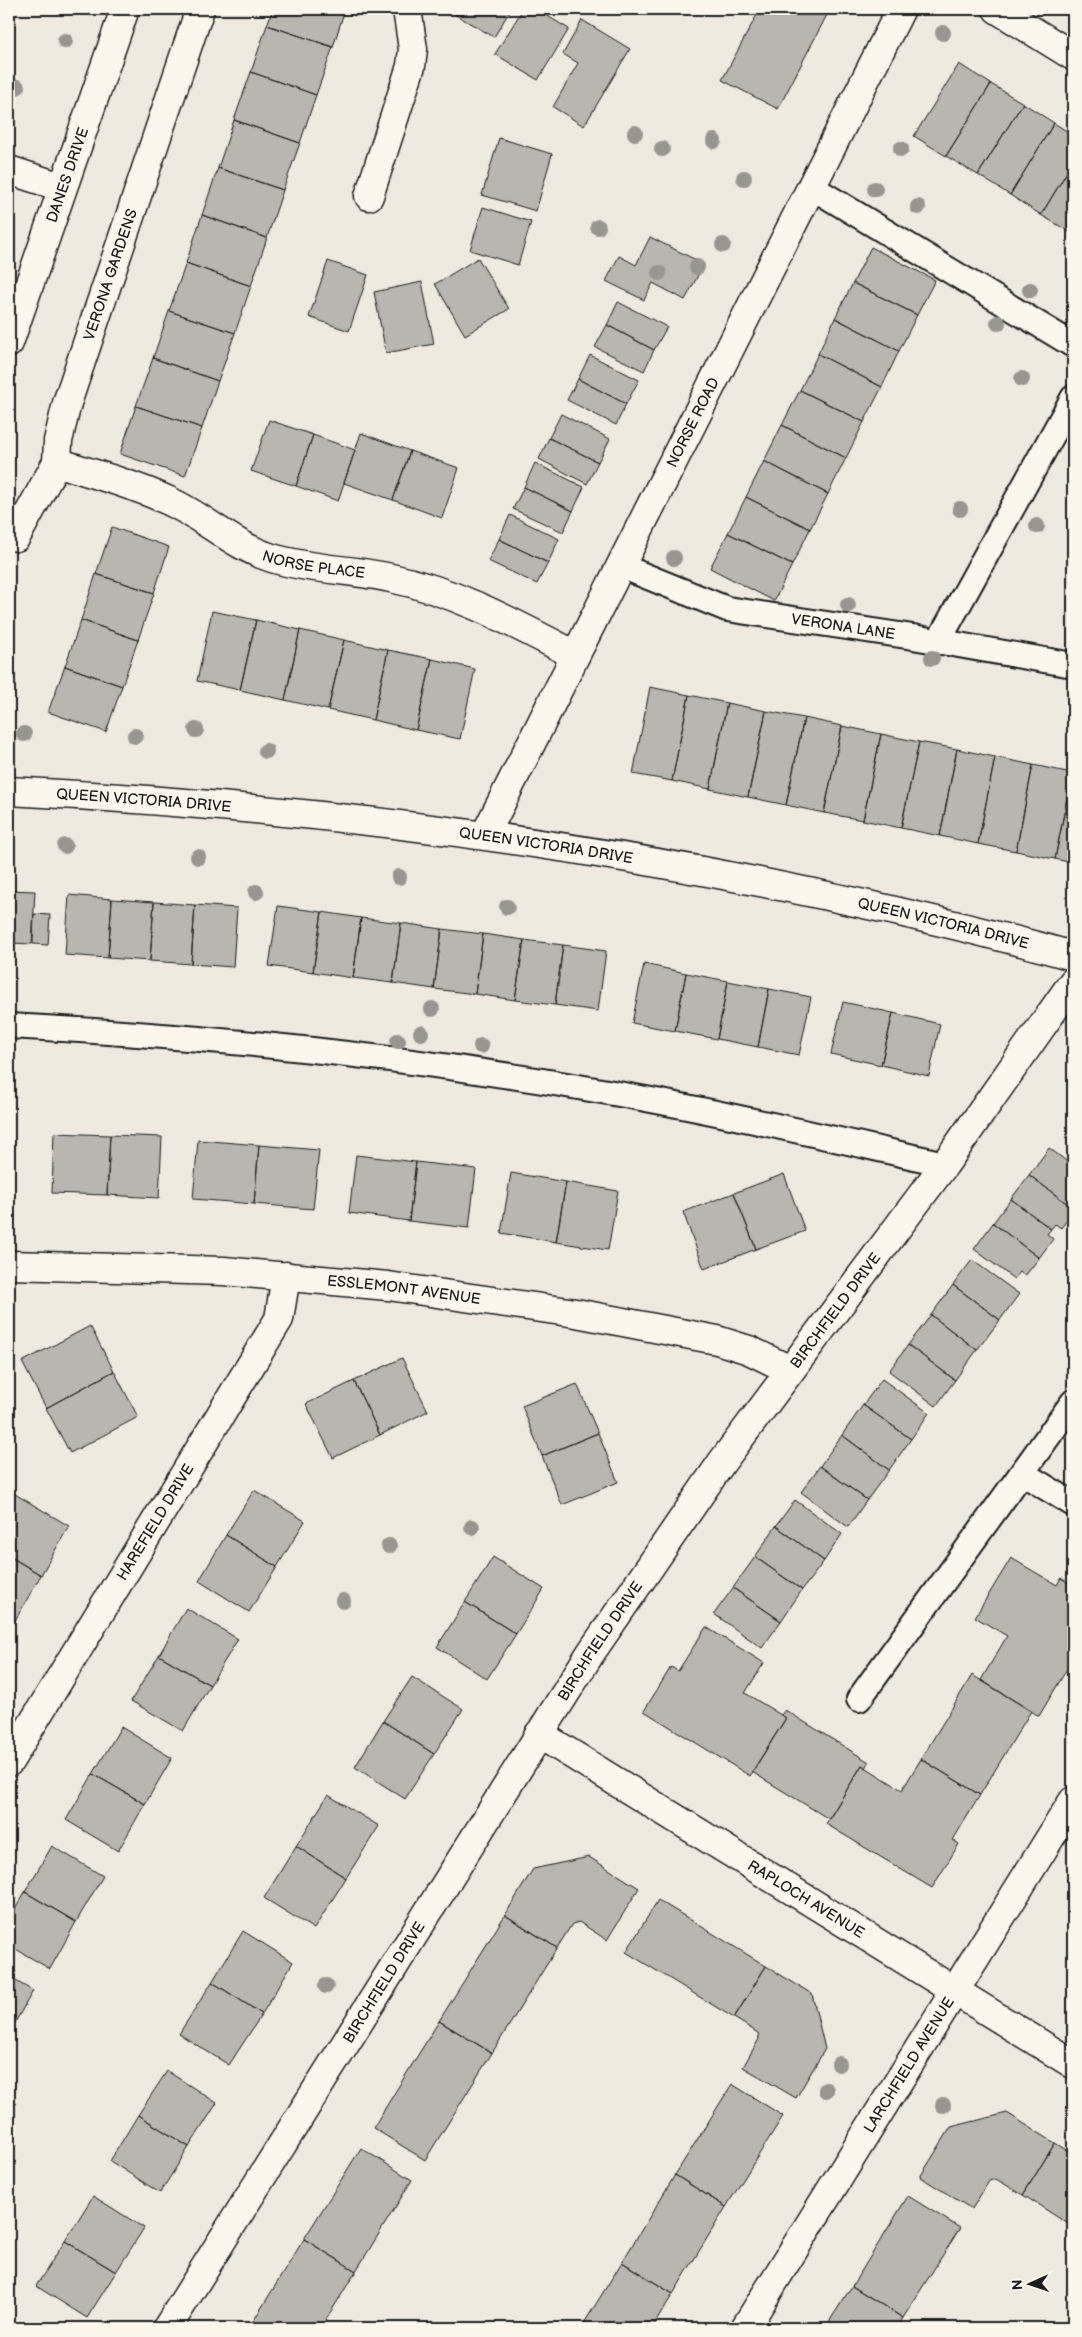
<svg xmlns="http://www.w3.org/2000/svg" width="1082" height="2337" font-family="'Balsamiq Sans',sans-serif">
<rect width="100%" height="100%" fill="#eeeadf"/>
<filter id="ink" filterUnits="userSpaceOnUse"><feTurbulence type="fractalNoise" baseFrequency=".02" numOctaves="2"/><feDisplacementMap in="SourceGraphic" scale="10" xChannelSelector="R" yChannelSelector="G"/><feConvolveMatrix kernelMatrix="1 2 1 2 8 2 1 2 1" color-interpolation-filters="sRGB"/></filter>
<g filter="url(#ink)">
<!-- building -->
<path fill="#b9b6af" stroke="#1c1c1c" d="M273,9H345L333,47L267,25Z
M457,9H511L494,37L454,14Z
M523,9H536L569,29L538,80L495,54Z
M760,9H830L778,109L722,80Z
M582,20L630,49L584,126L553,107L578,63L563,54Z
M267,25L333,47L316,95L251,72Z
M959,64L991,84L946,156L914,136Z
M251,72L316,95L300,143L234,120Z
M991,84L1023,103L978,175L946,156Z
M1023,103L1054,123L1010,195L978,175Z
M234,120L300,143L283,190L218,168Z
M1054,123L1073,135V162L1041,215L1010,195Z
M499,138L552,154L536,211L482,195Z
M1073,162V234L1041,215Z
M218,168L283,190L267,238L202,215Z
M483,207L531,222L518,265L470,250Z
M202,215L267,238L251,286L186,263Z
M650,237L704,264L685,300L653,283L644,300L606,281L619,256L636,265Z
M871,247L935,280L917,315L853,283Z
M478,258L509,309L465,335L435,284Z
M328,261L368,275L349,331L309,317Z
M186,263L251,286L235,333L169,311Z
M422,282L434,344L386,353L374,292Z
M853,283L917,315L899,351L835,318Z
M618,302L667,327L654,350L607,325Z
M169,311L235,333L218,381L153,358Z
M835,318L899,351L882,387L818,354Z
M607,325L654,350L644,371L595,347Z
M818,354L882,387L864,422L800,390Z
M590,355L639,380L626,404L578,379Z
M153,358L218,381L202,428L136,406Z
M578,379L626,404L616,425L567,400Z
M800,390L864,422L846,458L782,425Z
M136,406L202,428L185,476L120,454Z
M561,414L610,439L598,462L549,438Z
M269,420L313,435L296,486L251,471Z
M782,425L846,458L828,494L764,461Z
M361,433L410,451L393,500L344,483Z
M313,435L355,450L338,501L296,486Z
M549,438L598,462L587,484L539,459Z
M410,451L459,468L442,518L393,500Z
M764,461L828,494L810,529L746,497Z
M535,463L584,487L573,511L524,487Z
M524,487L573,511L563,532L513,509Z
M746,497L810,529L792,565L728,533Z
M510,515L559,539L548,563L499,539Z
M112,527L169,547L154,593L96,574Z
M728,533L792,565L774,601L710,568Z
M499,539L548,563L537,584L488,561Z
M96,574L154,593L138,640L81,620Z
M212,611L256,620L240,690L197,681Z
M81,620L138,640L122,686L65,666Z
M256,620L300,630L285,700L240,690Z
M300,630L344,640L328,710L285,700Z
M344,640L388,650L373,720L328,710Z
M388,650L432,659L416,730L373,720Z
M432,659L475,669L460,739L416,730Z
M65,666L122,686L106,732L48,712Z
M650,687L689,695L672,781L633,774Z
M689,695L727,703L710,789L672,781Z
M727,703L766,711L748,797L710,789Z
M766,711L804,718L786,805L748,797Z
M804,718L842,726L824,813L786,805Z
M842,726L881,734L863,820L824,813Z
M881,734L919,742L901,828L863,820Z
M919,742L957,749L940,836L901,828Z
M957,749L995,757L978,844L940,836Z
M995,757L1033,765L1016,851L978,844Z
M1033,765L1072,773L1055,859L1016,851Z
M1072,773H1073V863L1055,859Z
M9,890L35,891L32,944L9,943Z
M69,895L112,899L108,958L65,955Z
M112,899L154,902L150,961L108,958Z
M154,902L195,905L191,964L150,961Z
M195,905L237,908L233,967L191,964Z
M278,906L322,912L313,972L269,966Z
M322,912L361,918L353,978L313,972Z
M34,914L50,915L48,945L33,944Z
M361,918L401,923L393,983L353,978Z
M401,923L442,929L434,989L393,983Z
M442,929L483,934L475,994L434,989Z
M483,934L524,940L515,1000L475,994Z
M524,940L563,945L555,1005L515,1000Z
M563,945L606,951L598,1011L555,1005Z
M644,964L686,973L675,1031L632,1023Z
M686,973L728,981L717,1039L675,1031Z
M728,981L769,989L758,1047L717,1039Z
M769,989L811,997L799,1055L758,1047Z
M843,1002L893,1013L881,1065L831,1054Z
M893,1013L940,1024L929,1076L881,1065Z
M54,1133L110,1135L107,1195L52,1193Z
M110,1135L162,1137L159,1198L107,1195Z
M198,1140L259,1145L254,1204L193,1199Z
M259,1145L319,1150L313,1209L254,1204Z
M1049,1148L1073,1166V1208L1029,1175Z
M356,1155L416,1162L409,1221L349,1213Z
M416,1162L476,1169L469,1228L409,1221Z
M511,1173L566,1182L556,1242L501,1233Z
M784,1174L805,1231L756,1249L734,1193Z
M1029,1175L1073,1208V1212L1061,1228L1055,1224L1051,1229L1011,1199Z
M566,1182L618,1191L608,1250L556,1242Z
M734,1193L756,1249L704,1269L683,1212Z
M1011,1199L1051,1229L1047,1234L1053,1239L1039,1258L993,1223Z
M993,1223L1039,1258L1025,1276L1020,1272L1014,1279L974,1249Z
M972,1260L1019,1294L1000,1320L953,1285Z
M953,1285L1000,1320L977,1350L931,1315Z
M931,1315L977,1350L955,1380L908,1345Z
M90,1326L114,1371L46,1408L22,1362Z
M908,1345L955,1380L936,1406L889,1371Z
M402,1358L428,1411L380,1435L354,1381Z
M114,1371L138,1417L70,1453L46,1408Z
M882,1379L929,1413L911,1439L863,1405Z
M354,1381L380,1435L333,1458L306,1404Z
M577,1384L598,1433L542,1456L522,1406Z
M863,1405L911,1439L889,1470L842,1435Z
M598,1433L618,1482L562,1505L542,1456Z
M842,1435L889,1470L867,1500L820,1466Z
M820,1466L867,1500L848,1527L801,1492Z
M254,1490L305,1521L277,1567L226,1535Z
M15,1494L69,1526L41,1575L9,1556V1505Z
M795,1500L842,1534L824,1561L776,1526Z
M776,1526L824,1561L802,1590L755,1557Z
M226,1535L277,1567L249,1612L199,1581Z
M9,1556L41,1575L13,1624L9,1621Z
M493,1557L544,1589L516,1634L465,1602Z
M755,1557L802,1590L781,1621L733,1588Z
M1011,1558L1057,1585L1061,1578L1073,1586V1659L1039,1716L981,1680L1007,1636L975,1617Z
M733,1588L781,1621L762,1648L714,1614Z
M465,1602L516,1634L487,1679L437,1647Z
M186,1608L238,1639L210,1685L159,1655Z
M706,1627L764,1663L745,1693L786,1718L750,1776L644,1711L671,1667L678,1671Z
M159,1655L210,1685L183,1731L131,1701Z
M972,1675L1031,1711L980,1795L921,1759Z
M412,1677L463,1709L434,1754L383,1721Z
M785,1710L869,1762L866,1768L862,1765L829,1819L752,1772L786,1718L781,1715Z
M383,1721L434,1754L405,1799L355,1767Z
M121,1727L172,1758L145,1804L93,1774Z
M921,1759L980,1795L953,1840L959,1844L932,1888L826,1824L862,1765L902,1790Z
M93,1774L145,1804L118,1851L66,1820Z
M328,1795L379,1826L346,1878L296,1846Z
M52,1846L103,1876L76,1922L25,1892Z
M296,1846L346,1878L314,1929L264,1898Z
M589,1857L639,1888L607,1940L579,1922L572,1924L557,1948L505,1915L533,1869Z
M25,1892L76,1922L50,1969L9,1945V1920Z
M658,1900L766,1966L734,2018L626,1952Z
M505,1915L557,1948L492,2053L439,2021Z
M243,1931L293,1962L262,2014L212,1982Z
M766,1966L812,1994L825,2049L796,2098L743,2067L759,2039L758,2033L734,2018Z
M9,1977L33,1991L9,2033Z
M212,1982L262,2014L229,2065L179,2034Z
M439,2021L492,2053L425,2160L373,2128Z
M167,2071L217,2103L189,2147L138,2115Z
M732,2084L783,2116L726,2207L675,2175Z
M1007,2113L1055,2143L1023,2195L996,2179L989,2181L972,2209L920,2177L951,2127Z
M138,2115L189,2147L160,2193L110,2161Z
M1055,2143L1073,2154V2227L1023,2195Z
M361,2148L412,2180L356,2271L304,2239Z
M675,2175L726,2207L673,2294L622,2262Z
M93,2196L144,2228L116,2272L65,2241Z
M908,2196L960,2228L903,2318L852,2286Z
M304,2239L356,2271L321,2328H249Z
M65,2241L116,2272L87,2318L36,2286Z
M622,2262L673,2294L652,2328H581Z
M852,2286L903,2318L897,2328H825Z"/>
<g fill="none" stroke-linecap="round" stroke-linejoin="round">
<!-- service casing -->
<g stroke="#1c1c1c" stroke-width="28">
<g id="service">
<path d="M810,186L1073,345"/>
<path id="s1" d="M621,566L727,609L913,637L1073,665"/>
<path d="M938,642L1073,398"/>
<path d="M9,1026C205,1036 402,1056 596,1090C713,1110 829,1138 945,1164"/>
<path d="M1022,1473L1073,1504"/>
<path d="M859,1699L1073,1402"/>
</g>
</g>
<!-- minor casing -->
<g stroke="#1c1c1c" stroke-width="31">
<g id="minor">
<path d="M997,9L1073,56"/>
<path d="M9,170L61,187"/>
<path d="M369,196L411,66L413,49L407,9"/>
<path id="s2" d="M57,462C96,475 140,486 177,505C210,522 236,547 272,558C311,570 352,569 391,578C458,592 515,624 575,655"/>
<path id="s3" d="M16,537L57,462L58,441L67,403L200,9"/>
<path id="s4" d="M485,835L901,9"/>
<path id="s5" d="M9,1265L224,1271L388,1286L576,1313L717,1340L749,1350L790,1370"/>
<path id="s6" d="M539,1734L1073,2064"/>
<path id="s7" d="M9,1762L279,1319L286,1276"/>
<path id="s8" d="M167,2328L590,1654L722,1462L945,1164L1073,982"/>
<path id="s9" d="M745,2328L1073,1801"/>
</g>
</g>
<!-- tertiary casing -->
<g stroke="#1c1c1c" stroke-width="31">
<g id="tertiary">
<path id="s10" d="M9,343L125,9"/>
<path id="s11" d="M9,791C367,810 727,860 1073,956"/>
</g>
</g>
<!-- service -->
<use href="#service" stroke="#fbf7ec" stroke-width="24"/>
<!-- minor -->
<use href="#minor" stroke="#fbf7ec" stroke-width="28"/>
<!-- tertiary -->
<use href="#tertiary" stroke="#fbf7ec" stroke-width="28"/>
</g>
<!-- trees -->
<g fill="#98968f">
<circle cx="943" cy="33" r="8"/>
<circle cx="65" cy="41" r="8"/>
<circle cx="17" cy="87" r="8"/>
<circle cx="635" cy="133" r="8"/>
<circle cx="714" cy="141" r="8"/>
<circle cx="662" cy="149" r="8"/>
<circle cx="901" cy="149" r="8"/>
<circle cx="744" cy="178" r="8"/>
<circle cx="875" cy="189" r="8"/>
<circle cx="918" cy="207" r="8"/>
<circle cx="598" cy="227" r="8"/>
<circle cx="723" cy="245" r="8"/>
<circle cx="697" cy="267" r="8"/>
<circle cx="659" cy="273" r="8"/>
<circle cx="1030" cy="290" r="8"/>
<circle cx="998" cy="323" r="8"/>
<circle cx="1022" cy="379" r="8"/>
<circle cx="960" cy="509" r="8"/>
<circle cx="1037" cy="526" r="8"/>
<circle cx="674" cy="558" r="8"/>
<circle cx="848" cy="605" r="8"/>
<circle cx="932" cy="658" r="8"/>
<circle cx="196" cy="730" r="8"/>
<circle cx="24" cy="734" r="8"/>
<circle cx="135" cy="736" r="8"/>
<circle cx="266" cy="751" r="8"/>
<circle cx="65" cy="846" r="8"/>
<circle cx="198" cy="857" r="8"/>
<circle cx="399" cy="877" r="8"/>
<circle cx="256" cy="892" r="8"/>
<circle cx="507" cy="907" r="8"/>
<circle cx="432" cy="1009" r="8"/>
<circle cx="421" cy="1033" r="8"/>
<circle cx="398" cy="1041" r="8"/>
<circle cx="481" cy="1046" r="8"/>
<circle cx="472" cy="1527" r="8"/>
<circle cx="389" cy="1546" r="8"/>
<circle cx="343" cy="1601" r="8"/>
<circle cx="326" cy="1986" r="8"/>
<circle cx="839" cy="2064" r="8"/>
<circle cx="826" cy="2090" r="8"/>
<circle cx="943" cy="2105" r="8"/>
</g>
</g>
<g text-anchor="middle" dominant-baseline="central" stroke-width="4.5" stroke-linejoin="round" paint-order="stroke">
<!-- street labels -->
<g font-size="15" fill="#1c1c1c" stroke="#fbf7ec">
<text stroke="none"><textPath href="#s10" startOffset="178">DANES DRIVE</textPath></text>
<text stroke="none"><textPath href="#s3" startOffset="281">VERONA GARDENS</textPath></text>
<text stroke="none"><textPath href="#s4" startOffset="462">NORSE ROAD</textPath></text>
<text stroke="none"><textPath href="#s2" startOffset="279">NORSE PLACE</textPath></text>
<text stroke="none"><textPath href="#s1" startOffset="232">VERONA LANE</textPath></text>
<text stroke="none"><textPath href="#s11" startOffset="135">QUEEN VICTORIA DRIVE</textPath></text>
<text stroke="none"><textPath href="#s11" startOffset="540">QUEEN VICTORIA DRIVE</textPath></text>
<text stroke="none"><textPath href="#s11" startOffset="945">QUEEN VICTORIA DRIVE</textPath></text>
<text stroke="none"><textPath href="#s5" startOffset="396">ESSLEMONT AVENUE</textPath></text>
<text stroke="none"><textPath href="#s8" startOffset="1218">BIRCHFIELD DRIVE</textPath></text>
<text stroke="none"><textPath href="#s7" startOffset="281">HAREFIELD DRIVE</textPath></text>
<text stroke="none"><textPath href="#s8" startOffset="812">BIRCHFIELD DRIVE</textPath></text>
<text stroke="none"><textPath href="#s6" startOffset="314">RAPLOCH AVENUE</textPath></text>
<text stroke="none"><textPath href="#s8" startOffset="408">BIRCHFIELD DRIVE</textPath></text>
<text stroke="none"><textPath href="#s9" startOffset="310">LARCHFIELD AVENUE</textPath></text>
</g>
</g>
<!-- margin -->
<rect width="1082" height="2337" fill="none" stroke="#fbf7ec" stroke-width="30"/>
<rect x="15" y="15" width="1052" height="2307" fill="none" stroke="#1c1c1c" stroke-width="2" filter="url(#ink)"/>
<!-- north arrow -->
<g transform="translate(1030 2284) rotate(267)" stroke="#fbf7ec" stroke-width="4" paint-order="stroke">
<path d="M0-4L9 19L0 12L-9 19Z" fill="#1c1c1c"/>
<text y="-8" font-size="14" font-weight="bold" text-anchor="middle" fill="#1c1c1c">N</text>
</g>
</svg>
